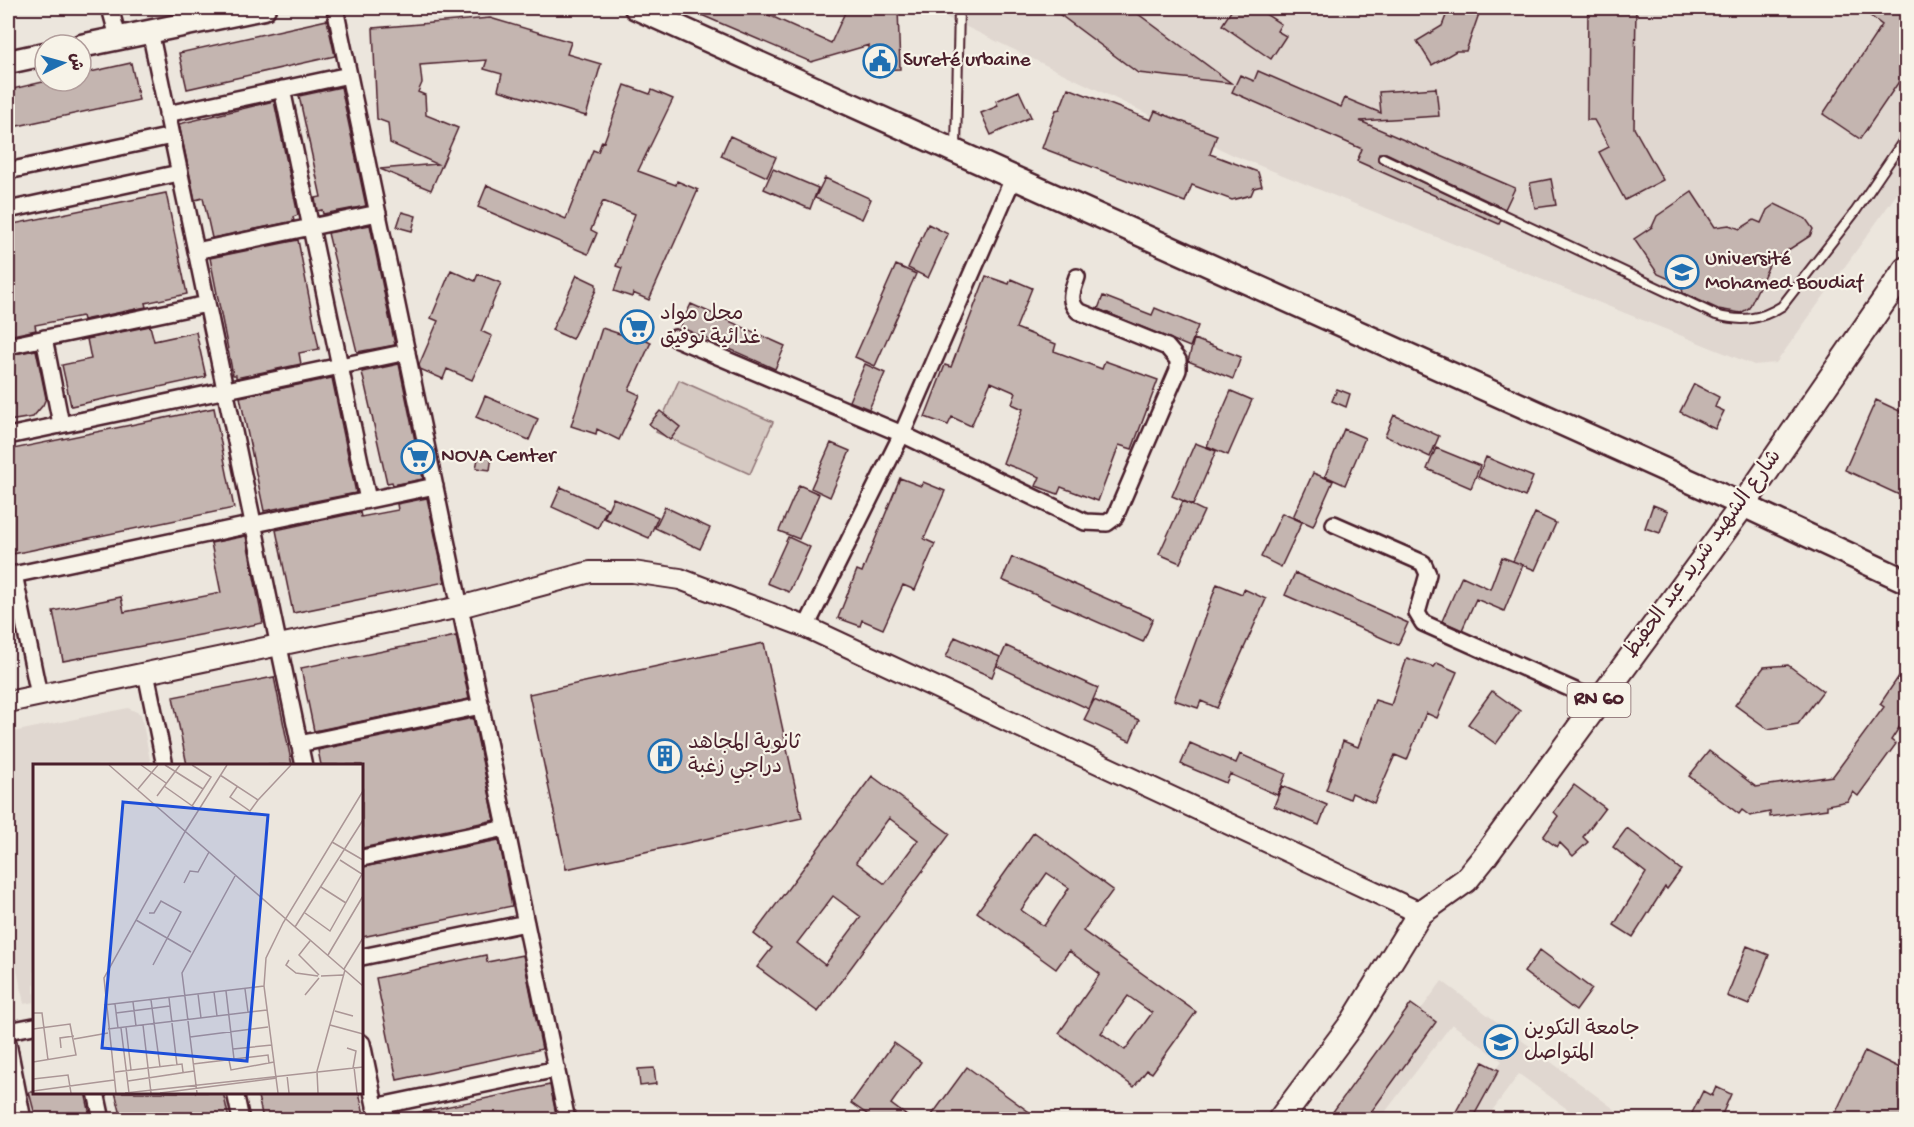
<svg xmlns="http://www.w3.org/2000/svg" width="1914" height="1127" font-family="'Gochi Hand','Playpen Sans Arabic',sans-serif">
<rect width="100%" height="100%" fill="#ece6dd"/>
<filter id="ink" filterUnits="userSpaceOnUse"><feTurbulence type="fractalNoise" baseFrequency=".0167" numOctaves="2"/><feDisplacementMap in="SourceGraphic" scale="12" xChannelSelector="R" yChannelSelector="G"/><feConvolveMatrix kernelMatrix="1 2 1 2 8 2 1 2 1" color-interpolation-filters="sRGB"/></filter>
<g filter="url(#ink)">
<!-- built -->
<path fill="#e0d7d0" d="M927,8H1906V181L1776,363L1754,365L1233,155Z
M128,708L141,714L151,765L34,766V1002L24,1004L8,925V733Z
M1442,981L1625,1117L1623,1119H1581L1519,1074L1486,1119H1458L1502,1061L1452,1024L1380,1119L1340,1120Z"/>
<!-- grass -->
<path fill="#d5c9c2" stroke="#907476" stroke-width="1.5" d="M679,380L773,422L750,474L656,432Z"/>
<!-- building -->
<path fill="#c4b5b0" stroke="#4a1f2b" stroke-width="1.5" fill-rule="evenodd" d="M685,8H753L831,43L847,8H898L900,69L870,70L869,45L811,62Z
M1051,8H1130L1231,83L1138,73Z
M1233,8H1256L1281,24L1277,31L1286,36L1271,59L1222,25Z
M1449,8H1481L1466,51H1456L1432,65L1417,41L1442,26Z
M1588,8H1636L1634,128L1663,180L1625,200L1599,152L1609,147L1594,120H1587Z
M1860,8H1906V84L1900,80L1860,139L1823,114L1882,25Z
M490,18L571,42L567,54L601,64L586,116L498,90L502,74L484,69L487,60L420,65L422,83L418,92L425,95L426,115L458,128L431,190L380,169L437,164L390,143L388,123L377,119L373,28Z
M327,20L335,56L187,89L179,53Z
M131,63L139,100L8,128V90L47,81H81V74Z
M1258,71L1341,107L1345,98L1381,113L1379,92L1436,88L1439,116L1360,121L1515,188L1505,209L1386,153H1379L1378,161L1501,220L1499,224L1357,161L1362,149L1232,92L1240,75L1254,81Z
M625,85L650,94L652,90L673,99L638,171L676,185L677,181L698,190L649,300L633,293L632,297L614,291L622,268L616,266L635,214L603,201L591,230L597,233L588,254L478,207L487,185L566,219L593,150L598,152L602,141L604,142Z
M341,87L366,206L323,214L322,210L317,211L315,198L321,197L299,96Z
M1068,88L1151,120L1155,111L1217,135L1210,154L1258,172L1262,186L1254,188L1251,195L1232,200L1192,185L1185,202L1042,148L1056,110L1060,109Z
M1019,91L1031,117L991,135L981,113L998,106L996,101Z
M274,101L298,215L293,217L294,221L212,238L203,198L195,200L179,124Z
M730,136L776,157L767,177L721,156Z
M773,169L818,188L810,209L764,189Z
M825,178L871,199L862,219L815,198Z
M1551,179L1556,205L1535,208L1530,183Z
M1692,192L1715,227L1729,225L1740,229L1754,220L1761,223L1767,210L1775,204L1806,219L1813,229L1810,236L1771,261L1749,308L1741,313L1718,309L1683,293L1681,284L1658,274L1634,239L1652,227L1657,216Z
M166,193L187,294L145,303L146,307L83,320L82,316L35,325L36,330L8,336V225Z
M402,212L416,216L412,231L397,227Z
M928,224L948,234L928,278L908,268Z
M370,225L395,345L357,352L328,233Z
M298,240L319,349L299,353L301,364L236,378V375H233L210,258Z
M896,265L916,274L875,366L855,357Z
M451,270L475,281L478,274L501,283L481,331L492,336L472,380L447,369L443,379L420,369L419,365L438,321L431,318Z
M577,275L596,284V290L572,339L552,330Z
M986,276L1009,284L1011,279L1032,288L1016,328L1056,344L1054,351L1102,369L1105,361L1158,380L1132,449L1119,445L1098,501L1061,487L1058,494L1036,486L1040,477L1003,463L1023,409L1012,404L1016,393L991,382L971,426L952,417L948,425L925,417L945,365L951,367Z
M1103,296L1152,315L1155,308L1198,326L1190,347L1098,309Z
M691,304L785,346L775,369L680,327Z
M150,326L154,341L196,332L206,377L71,406L62,365L91,359L87,339Z
M602,328L629,337L631,333L651,342L629,390L640,395L619,440L597,429L596,434L571,426Z
M1194,339L1241,357L1233,379L1188,361Z
M36,350L46,398L43,405L33,417L8,421V355Z
M399,364L423,479L393,485L392,482L387,483L362,372Z
M865,364L885,373L869,409L849,401Z
M332,378L356,493L264,511L240,397Z
M1694,384L1719,397L1715,407L1724,411L1715,429L1680,412Z
M1337,389L1350,394L1346,407L1332,401Z
M1231,391L1252,400L1228,455L1207,446Z
M485,396L538,419L529,440L476,417Z
M1876,400L1906,414V498L1845,470Z
M214,408L234,508L8,555V450Z
M660,411L680,427L670,440L649,424Z
M1394,415L1439,436L1430,457L1385,436Z
M1344,429L1365,438L1345,485L1325,476Z
M831,443L850,451L830,497L811,488Z
M1195,443L1216,451L1193,505L1172,496Z
M1436,448L1480,466L1471,488L1427,469Z
M479,454L492,456L490,470L476,468Z
M1486,457L1533,477L1525,497L1478,477Z
M1313,473L1333,481L1313,526L1293,517Z
M900,478L921,486L923,482L945,491L924,539L935,544L915,590L903,585L883,629L862,620L860,626L838,618L857,570L862,572Z
M799,485L819,494L799,539L779,531Z
M561,487L607,508L598,528L552,507Z
M427,498L445,582L293,613L276,530L360,512L361,517L398,510L397,504Z
M613,498L658,517L649,538L604,518Z
M1183,501L1204,511L1180,563L1159,554Z
M1653,505L1668,511L1660,533L1645,528Z
M665,507L710,528L700,549L655,528Z
M1282,513L1302,522L1281,567L1261,557Z
M1535,513L1556,523L1535,570L1513,561Z
M246,536L263,623L63,661L53,611L121,597L124,612L221,593L211,543Z
M788,537L810,547L789,592L767,583Z
M1012,557L1153,619L1143,642L1002,580Z
M1502,557L1523,565L1504,611L1476,599L1462,630L1442,621L1462,576L1490,589Z
M1295,573L1408,623L1398,645L1285,595Z
M1217,584L1242,594L1244,589L1266,599L1217,708L1201,701L1198,708L1174,700Z
M456,636L469,699L314,731L301,668Z
M955,637L1000,657L992,677L946,657Z
M764,643L802,818L566,869L529,694Z
M1006,646L1098,688L1089,709L997,666Z
M1407,658L1434,667L1437,663L1457,672L1437,718L1426,713L1407,760L1395,755L1374,803L1352,793L1350,799L1326,790L1343,741L1358,747L1375,700L1391,705Z
M1788,665L1823,691L1798,724L1768,729L1735,705L1764,667Z
M1906,666V717L1891,740L1896,744L1858,796L1853,792L1848,801L1827,805V809L1770,817V812L1750,816L1742,810L1739,814L1689,776L1709,751L1756,787L1833,776L1884,707L1880,704Z
M274,677L292,765H187L173,697Z
M1492,691L1520,711L1496,744L1468,724Z
M1094,700L1139,720L1130,741L1084,720Z
M473,718L495,820L362,848V765H321L318,750Z
M1190,743L1236,763L1240,754L1286,774L1277,795L1230,774L1226,783L1181,764Z
M872,776L950,834L818,1012L757,967L772,948L754,934ZM889,818L918,840L885,884L856,862ZM833,896L861,917L825,965L797,943Z
M1574,785L1605,808L1583,837L1588,842L1573,856L1560,843L1557,847L1543,837L1558,816L1554,812Z
M1282,786L1327,805L1319,825L1274,806Z
M1627,828L1681,870L1667,889L1665,887L1633,937L1614,925L1646,873L1613,847Z
M1034,832L1113,890L1083,931L1196,1012L1152,1073L1147,1070L1134,1087L1059,1033L1100,974L1069,951L1056,969L977,912ZM1047,873L1069,888L1044,926L1021,910ZM1128,996L1152,1013L1125,1050L1101,1033Z
M499,840L512,906L362,937V867Z
M1747,946L1769,955L1749,1005L1727,996Z
M1540,950L1592,989L1576,1011L1524,972Z
M486,955L487,962L523,955L542,1049L397,1080L376,978Z
M1411,1004L1436,1022L1366,1119H1340L1332,1113Z
M894,1043L921,1062L891,1104L911,1119H874L851,1103Z
M1865,1051L1906,1071V1119H1847L1835,1114Z
M1483,1062L1499,1070L1472,1119H1452Z
M967,1067L1039,1119H929Z
M654,1068L656,1084L640,1086L638,1069Z
M550,1085L557,1119H417L416,1113Z
M1716,1087L1731,1094L1720,1119H1689L1703,1091L1712,1096Z
M29,1092H85L91,1119H36Z
M115,1092H223L229,1119H122Z
M257,1092H359L365,1119H263Z"/>
<g fill="none" stroke-linecap="round" stroke-linejoin="round">
<!-- service casing -->
<g stroke="#4a1f2b" stroke-width="12">
<path id="service" d="M956,149L959,8
M1383,158L1716,315C1741,322 1760,320 1782,306L1855,212L1906,137"/>
</g>
<!-- minor casing -->
<g stroke="#4a1f2b" stroke-width="20">
<path id="minor" d="M110,8L118,37
M335,8L567,1120
M150,31L304,766
M282,89L368,500
M167,114L349,75
M8,171L172,136
M8,210L179,173
M196,251L378,213
M44,338L61,424
M675,338L902,434L1085,522L1107,523L1115,517L1178,370V360L1167,347L1078,311C1067,300 1073,290 1077,277
M8,346L207,304
M8,436L407,352
M1334,524L1423,563L1428,574L1417,613L1423,623L1598,701
M14,574L39,695
M8,576L435,486
M806,627L902,434L1014,176
M146,673L165,766
M299,744L481,706
M362,858L506,828
M362,957L526,923
M8,1031L34,1026
M8,1043L23,1120
M362,1043L378,1120
M96,1092L102,1120
M235,1092L241,1120
M375,1107L557,1069"/>
</g>
<!-- tertiary casing -->
<g stroke="#4a1f2b" stroke-width="24">
<path id="tertiary" d="M8,702L460,607L590,572H633L680,579L806,627L1420,913"/>
</g>
<!-- secondary casing -->
<g stroke="#4a1f2b" stroke-width="27">
<path id="secondary" d="M636,8L1743,505L1906,581
M81,46L264,8
M8,62L45,54"/>
</g>
<!-- primary casing -->
<g stroke="#4a1f2b" stroke-width="28">
<path id="primary" d="M1280,1120L1353,1022L1420,913L1466,880L1483,859L1743,505L1906,269"/>
</g>
<!-- service -->
<use href="#service" stroke="#f7f3e8" stroke-width="8"/>
<!-- minor -->
<use href="#minor" stroke="#f7f3e8" stroke-width="15"/>
<!-- tertiary -->
<use href="#tertiary" stroke="#f7f3e8" stroke-width="20"/>
<!-- secondary -->
<use href="#secondary" stroke="#f7f3e8" stroke-width="22"/>
<!-- primary -->
<use href="#primary" stroke="#f7f3e8" stroke-width="24"/>
</g>
</g>
<!-- icons -->
<defs>
<g id="civic-ring" transform="scale(1.725)"><circle r="9.5" fill="#f7f3e8" stroke="#1f6fb2" stroke-width="1.5"/><path d="M-.6-6.5H3V-4.5H.6V-3L4-1V1h2V6H-6V1h2V-1L-.6-3ZM-1.2 2.5V6h2.4V2.5Z" fill="#1f6fb2"/></g>
<g id="university-ring" transform="scale(1.725)"><circle r="9.5" fill="#f7f3e8" stroke="#1f6fb2" stroke-width="1.5"/><path d="M0-5L7-2L0 1L-7-2ZM-4 1L0 2.5L4 1V4Q0 6-4 4Z" fill="#1f6fb2"/></g>
<g id="supermarket-ring" transform="scale(1.725)"><circle r="9.5" fill="#f7f3e8" stroke="#1f6fb2" stroke-width="1.5"/><path d="M-6-5.5h2.5l.6 2H6L4.5 2H-2.5L-4.4-4H-6ZM-1.5 3.2a1.3 1.3 0 1 0 .1 0ZM3 3.2a1.3 1.3 0 1 0 .1 0Z" fill="#1f6fb2"/></g>
<g id="building-ring" transform="scale(1.725)"><circle r="9.5" fill="#f7f3e8" stroke="#1f6fb2" stroke-width="1.5"/><path d="M-4-6H4V6H1V3H-1V6H-4ZM-2.5-4.3h1.7v1.8h-1.7ZM.8-4.3h1.7v1.8H.8ZM-2.5-1h1.7V.8h-1.7ZM.8-1h1.7V.8H.8Z" fill="#1f6fb2"/></g>
</defs>
<g fill-rule="evenodd">
<use href="#civic-ring" x="880" y="61"/>
<use href="#university-ring" x="1682" y="272"/>
<use href="#supermarket-ring" x="637" y="327"/>
<use href="#supermarket-ring" x="418" y="457"/>
<use href="#building-ring" x="665" y="756"/>
<use href="#university-ring" x="1501" y="1042"/>
</g>
<g text-anchor="middle" dominant-baseline="central" stroke-width="4.5" stroke-linejoin="round" paint-order="stroke">
<!-- shield labels -->
<rect fill="#f7f3e8" stroke="#7e5f64" stroke-width="1.5" x="1567.5" y="683" width="63" height="34" rx="4.5"/>
<g font-size="20" font-weight="bold" fill="#4a1f2b">
<text x="1599" y="700">RN 60</text>
</g>
<!-- poi labels -->
<g font-size="21" fill="#4a1f2b" stroke="#f7f3e8" text-anchor="start">
<text x="903" y="61">Sureté urbaine</text>
<text x="1705" y="260">Université<tspan x="1705" dy="24">Mohamed Boudiaf</tspan></text>
<text x="660" y="315">محل مواد<tspan x="660" dy="24">غذائية توفيق</tspan></text>
<text x="441" y="457">NOVA Center</text>
<text x="688" y="744">ثانوية المجاهد<tspan x="688" dy="24">دراجي زغبة</tspan></text>
<text x="1524" y="1030">جامعة التكوين<tspan x="1524" dy="24">المتواصل</tspan></text>
</g>
<!-- street labels -->
<g font-size="21" fill="#4a1f2b" stroke="#f7f3e8">
<text transform="translate(1704 555) rotate(-54)">شارع الشهيد شريد عبد الحفيظ</text>
</g>
</g>
<!-- overview -->
<g transform="translate(33 764)">
<rect width="330" height="330" fill="#ece6dd"/>
<path fill="none" stroke="#ab9696" stroke-width="1.5" d="M76,1L330,222M108,1L133,19M132,1L170,25M159,1L178,13L159,42M187,11L225,36L258,1M131,22L165,46M204,23L197,33L217,47L225,36M105,25L125,1M124,32L147,1M299,78L330,96M151,119L157,107L165,108L176,88M288,123L313,139M116,149H121L128,137L148,148L120,201M272,149L297,167L329,110L307,96M103,156L158,188M262,163L330,56M277,177L266,191L286,211M295,191L330,132M256,196L253,201L263,209L285,212M311,205L330,174M288,212L310,211M212,225L215,248M181,228L184,252M165,230L168,254M272,231L286,214M136,234L144,301M118,236L127,303M100,238L103,262M82,240L85,264M71,241L231,222M302,247L320,252M0,249H9L15,296M83,249L137,242M110,261L118,329M297,261L330,270M93,263L98,306M88,264L96,329M0,265L37,260L43,291L0,298M75,265L234,246M157,273L235,263M41,275L75,269M28,284L27,274L41,272M314,284L323,287L320,304M200,285L239,281M201,295L235,291L236,299M196,296L198,306L241,298M160,300L201,295L193,227M321,303L324,329M82,308L149,300L150,308M254,311L256,329M0,315L35,311L38,329M95,317L161,307M0,327L81,316M83,329L71,214L153,66L194,1M92,329L330,303M127,329L244,314M164,329L149,209L202,112M245,329L231,222L233,194L250,159L330,27M285,329L284,307L312,206"/>
<path fill="#1d4ed8" fill-opacity="0.15" stroke="#1d4ed8" stroke-width="3" d="M90,38L235,51L214,297L69,284Z"/>
<rect width="330" height="330" fill="none" stroke="#4a1f2b" stroke-width="3"/>
</g>
<!-- margin -->
<rect width="1914" height="1127" fill="none" stroke="#f7f3e8" stroke-width="30"/>
<rect x="15" y="15" width="1884" height="1097" fill="none" stroke="#4a1f2b" stroke-width="2" filter="url(#ink)"/>
<!-- north arrow -->
<g transform="translate(63 63) rotate(85)"><circle r="28" fill="#f7f3e8" stroke="#b29e9c" stroke-width="1.5"/>
<path d="M0-4.5L10 22L0 15L-10 22Z" fill="#1f6fb2"/>
<text y="-9" font-size="16" font-weight="bold" text-anchor="middle" fill="#4a1f2b">ش</text>
</g>
</svg>
